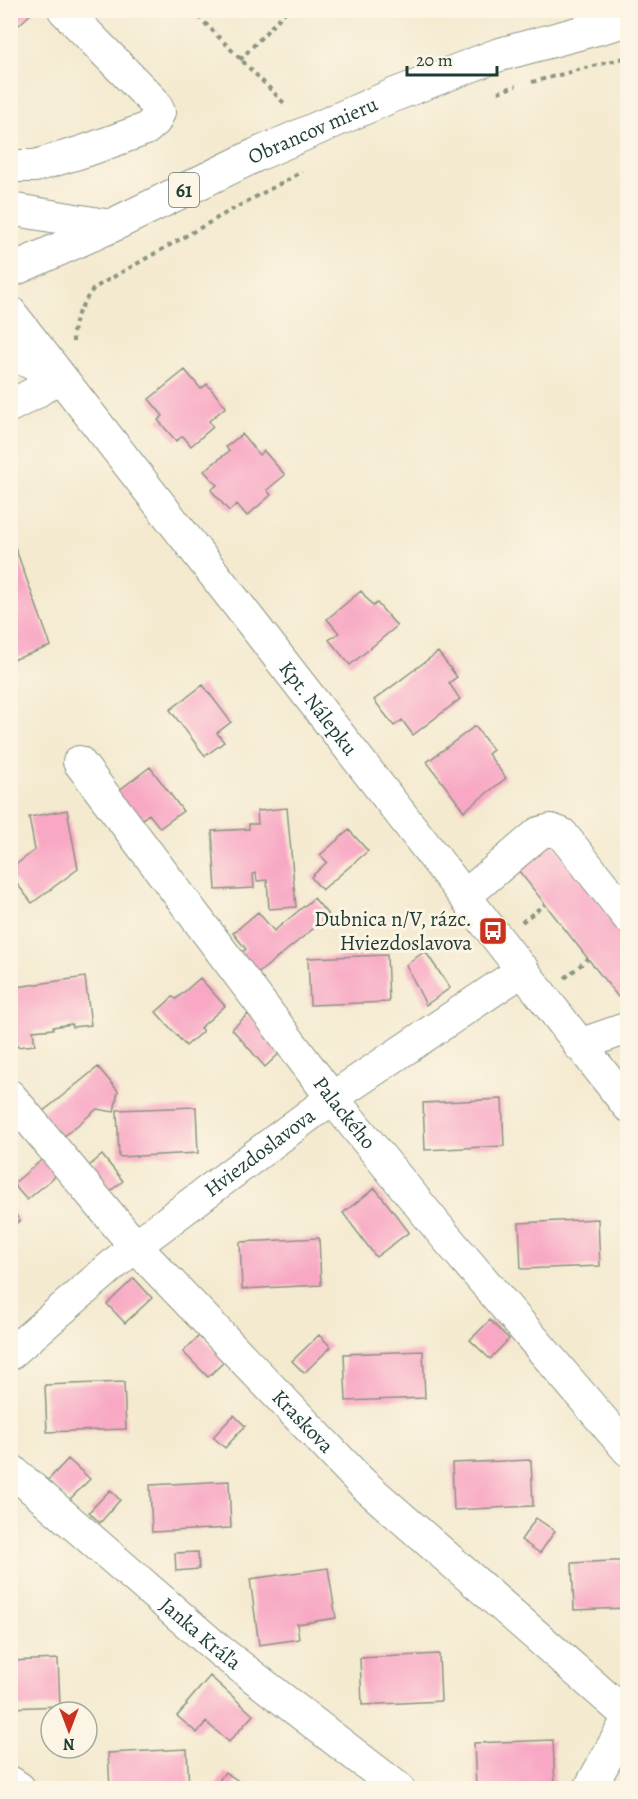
<svg xmlns="http://www.w3.org/2000/svg" width="638" height="1799" font-family="Alegreya,serif">
<rect width="100%" height="100%" fill="#fcf5e5"/>
<filter id="ink" filterUnits="userSpaceOnUse"><feTurbulence type="fractalNoise" baseFrequency=".0167" numOctaves="2"/><feDisplacementMap in="SourceGraphic" scale="12" xChannelSelector="R" yChannelSelector="G"/><feConvolveMatrix kernelMatrix="1 2 1 2 8 2 1 2 1" color-interpolation-filters="sRGB"/></filter>
<filter id="wash" filterUnits="userSpaceOnUse"><feTurbulence type="fractalNoise" baseFrequency=".008" numOctaves="4" result="noise"/><feDisplacementMap in="SourceGraphic" scale="24" xChannelSelector="R" yChannelSelector="G"/><feGaussianBlur stdDeviation="1.35" result="paint"/><feColorMatrix in="noise" values="0 0 0 0 0 0 0 0 0 0 0 0 0 0 0 0 0 1.4 0 .05"/><feComposite in="paint" operator="in"/></filter>
<g filter="url(#wash)">
<rect width="100%" height="100%" fill="#f4ead0"/>
<g id="blocks">
<!-- building -->
<path fill="#f8a8c4" d="M10,10H35L10,33Z
M185,370L201,389L207,384L226,407L209,421L213,427L191,446L183,436L176,441L158,420L163,416L149,399Z
M242,434L259,455L264,451L285,475L267,490L271,495L247,516L237,504L229,511L211,490L217,485L204,471L229,451L226,447Z
M11,536L51,646L10,661V537Z
M361,591L373,606L377,603L397,626L350,665L329,640L339,633L327,619Z
M438,652L457,677L449,683L460,699L413,735L402,720L394,726L374,700Z
M203,685L231,722L217,733L224,742L205,756L170,710Z
M475,726L493,750L488,754L506,778L464,811L427,762Z
M150,767L183,811L160,828L149,814L136,824L114,794Z
M287,808L296,907L269,909L267,880L257,881L256,873L253,874L254,888L216,890L212,831L249,829V824H258L257,811Z
M67,810L78,869L32,903L10,875V869L35,850L29,817Z
M349,830L368,851L322,890L311,877L327,862L320,855Z
M550,839L627,937V990L618,997L515,866Z
M314,898L329,916L256,975L239,954L246,949L233,933L258,912L274,931Z
M425,951L450,988L426,1005L406,965Z
M387,955L389,1002L310,1005L308,958Z
M85,977L91,1025L72,1027V1024L53,1027V1029L33,1031L35,1045L17,1047L10,1003V988Z
M200,978L225,1006L200,1028L203,1031L186,1046L156,1012L173,997L176,999Z
M248,1014L281,1052L265,1067L232,1029Z
M98,1067L118,1091L114,1112L97,1109L62,1138L41,1113Z
M502,1099L504,1146L425,1150L423,1103Z
M196,1107L198,1153L119,1157L117,1110Z
M102,1155L123,1181L109,1192L89,1166Z
M45,1157L58,1174L27,1200L13,1184Z
M375,1188L409,1232L376,1257L343,1213Z
M10,1207L20,1221L10,1227Z
M598,1219L600,1266L521,1269L519,1223Z
M319,1238L321,1285L242,1289L240,1242Z
M134,1278L152,1298L125,1323L107,1304Z
M490,1320L509,1339L490,1359L470,1340Z
M200,1335L225,1361L208,1377L183,1352Z
M319,1335L331,1347L304,1373L292,1361Z
M423,1351L425,1398L346,1401L344,1354Z
M124,1382L126,1429L47,1432L45,1385Z
M234,1415L245,1426L225,1448L213,1437Z
M68,1459L90,1479L69,1500L48,1480Z
M531,1460L533,1506L454,1510L452,1463Z
M229,1481L231,1528L152,1532L150,1485Z
M110,1490L120,1500L100,1523L89,1512Z
M536,1518L555,1531L540,1553L521,1540Z
M198,1552L199,1569L176,1571L175,1553Z
M611,1561H627V1608L574,1610L572,1563Z
M328,1568L336,1618L297,1624L299,1639L259,1645L250,1579Z
M439,1654L441,1701L362,1705L360,1658Z
M58,1659L60,1706L10,1708V1661Z
M210,1676L253,1715L229,1742L206,1722L197,1733L177,1716L187,1705L186,1704Z
M553,1740L555,1787L476,1788L474,1743Z
M187,1749L189,1788H110L108,1753Z
M225,1772L237,1780L231,1788H214Z"/>
</g>
</g>
<g filter="url(#ink)">
<use href="#blocks" fill-opacity="0" stroke="#8a9482" stroke-width="1.5"/>
<g fill="none" stroke-linecap="round" stroke-linejoin="round">
<!-- minor casing -->
<g stroke="#8a9482" stroke-width="34">
<g id="minor">
<path d="M10,166H35L85,151L146,129L155,121L159,112L154,102L64,10"/>
<path d="M10,209L111,226"/>
<path id="s1" d="M10,312L628,1106"/>
<path d="M10,353L56,375"/>
<path d="M10,406L33,394L59,376"/>
<path id="s2" d="M79,762L332,1098L445,1236L628,1450"/>
<path d="M465,896L539,833L551,830L562,834L628,917"/>
<path d="M579,1045L628,1028"/>
<path id="s3" d="M10,1096L135,1246L361,1482L628,1716"/>
<path id="s4" d="M10,1354L135,1246L332,1098L523,970"/>
<path id="s5" d="M10,1469L220,1651L398,1788"/>
<path d="M10,1782L19,1788"/>
<path d="M590,1788L628,1719"/>
</g>
</g>
<!-- major casing -->
<g stroke="#8a9482" stroke-width="35">
<g id="major">
<path id="s6" d="M10,271L111,226L256,155L394,95L498,55L628,20"/>
</g>
</g>
<!-- path -->
<path stroke="#8a9482" stroke-width="4" stroke-dasharray="4.5 4.5" stroke-linecap="butt" d="M192,10L284,103
M475,10L477,15
M240,60L287,10
M532,82L628,57
M498,92L516,86
M73,342C72,320 81,306 94,288L235,208L302,172
M522,922L545,904
M565,978L588,959"/>
<!-- minor -->
<use href="#minor" stroke="#fff" stroke-width="32"/>
<!-- major -->
<use href="#major" stroke="#fff" stroke-width="33"/>
</g>
</g>
<!-- icons -->
<defs>
<g id="bus-square" transform="scale(1.5)"><rect x="-9" y="-9" width="18" height="18" rx="4" fill="#c8321e" stroke="#fcf5e5"/><path d="M-5-6H5V4H4V6H2V4H-2V6H-4V4H-5ZM-3.5-4V0h7V-4ZM-3.5 1.2v1.5H-2V1.2ZM2 1.2v1.5H3.5V1.2Z" fill="#fff"/></g>
</defs>
<g fill-rule="evenodd">
<use href="#bus-square" x="493" y="931"/>
</g>
<g text-anchor="middle" dominant-baseline="central" stroke-width="6" stroke-linejoin="round" paint-order="stroke">
<!-- shield labels -->
<rect fill="#fcf5e5" stroke="#617469" stroke-width="1.5" x="169" y="173" width="30" height="34" rx="4.5"/>
<g font-size="20" font-weight="bold" fill="#1f3d34">
<text x="184" y="190">61</text>
</g>
<!-- street labels -->
<g font-size="21" fill="#1f3d34" stroke="#fcf5e5">
<text stroke="none"><textPath href="#s6" startOffset="334">Obrancov mieru</textPath></text>
<text stroke="none"><textPath href="#s1" startOffset="502">Kpt. Nálepku</textPath></text>
<text stroke="none"><textPath href="#s2" startOffset="440">Palackého</textPath></text>
<text stroke="none"><textPath href="#s4" startOffset="321">Hviezdoslavova</textPath></text>
<text stroke="none"><textPath href="#s3" startOffset="438">Kraskova</textPath></text>
<text stroke="none"><textPath href="#s5" startOffset="252">Janka Kráľa</textPath></text>
</g>
<!-- poi labels -->
<g font-size="21" fill="#1f3d34" stroke="#fcf5e5" text-anchor="end">
<text x="472" y="919">Dubnica n/V, rázc.<tspan x="472" dy="24">Hviezdoslavova</tspan></text>
</g>
</g>
<!-- margin -->
<rect width="638" height="1799" fill="none" stroke="#fcf5e5" stroke-width="36"/>
<!-- north arrow -->
<g transform="translate(69 1730) rotate(180)"><circle r="28" fill="#fcf5e5" stroke="#a4ab9e" stroke-width="1.5"/>
<path d="M0-4.5L10 22L0 15L-10 22Z" fill="#c8321e"/>
<text y="-9" font-size="16" font-weight="bold" text-anchor="middle" fill="#1f3d34">N</text>
</g>
<!-- scale -->
<path d="M407 66v9h90v-9" fill="none" stroke="#1f3d34" stroke-width="3"/>
<text x="416" y="66" font-size="18" fill="#1f3d34" stroke="#fcf5e5" stroke-width="4.5" paint-order="stroke">20 m</text>
</svg>
